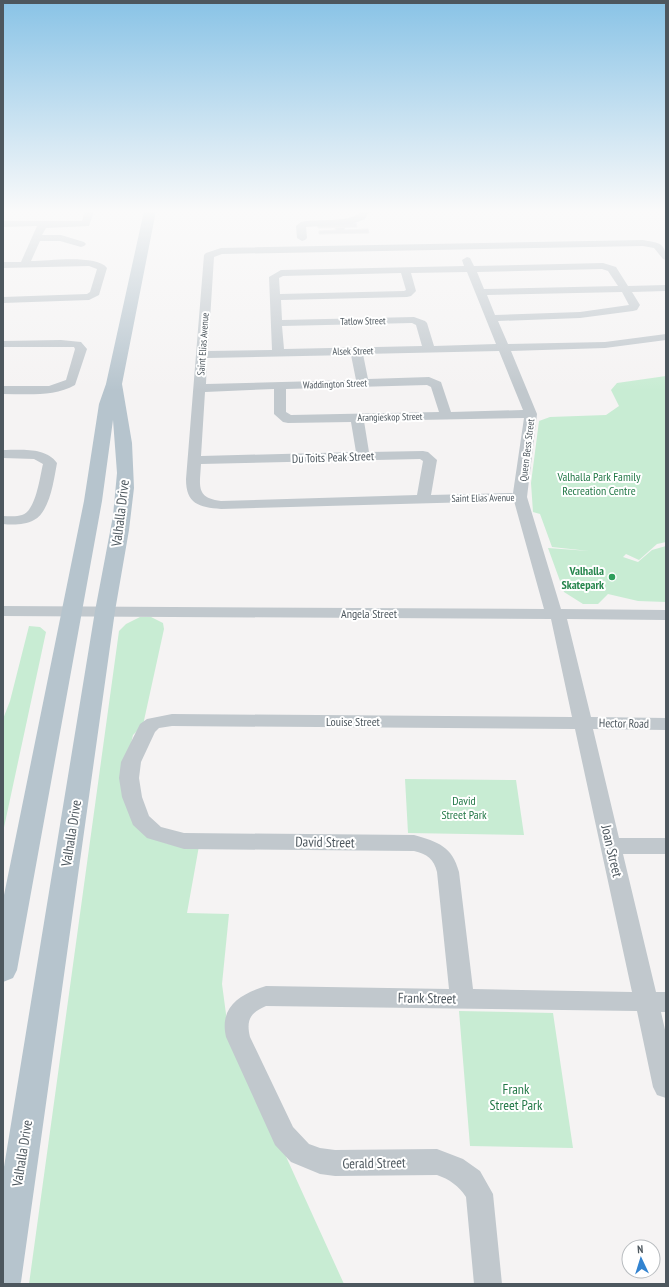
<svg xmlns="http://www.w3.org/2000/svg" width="669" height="1287" font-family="'PT Sans Narrow',sans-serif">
<rect width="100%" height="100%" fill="#f5f3f3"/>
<!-- green -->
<path fill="#c8ecd3" d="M666,376V542L657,544L639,560L626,554L623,557L638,562L652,550L666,546V602L638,601L608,594L598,604H583L564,592L548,548L589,551L552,547L540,514L533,512L531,483L539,421L550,417L606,415L619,406L611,390L617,383Z
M140,617H151L163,623L164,629L143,725L133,735L122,783L156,840L169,844L199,846L187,913L229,914L222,984L228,1029L344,1284H29L119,631L126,624Z
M29,626L40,627L46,632L3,832V719L10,701Z
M405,779L516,780L524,835L408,833Z
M459,1011L553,1013L573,1148L470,1146Z"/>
<!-- building -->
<path fill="#cdd0d4" stroke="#d8dadd" d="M356,223L357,227L318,228L317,224Z
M344,227L345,230L368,229L369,233L319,234V231L336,230L335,228Z"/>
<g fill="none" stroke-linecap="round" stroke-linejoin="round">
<!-- minor -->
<path fill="#c1c8cd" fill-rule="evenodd" d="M85,211H94L89,226L46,228L42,235H61L84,242L86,244L84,246L81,247L60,241H40L31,261C48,261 97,254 107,268L99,295L89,300L3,303V297L87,294L90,292L97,269L89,266L3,268V262H21L37,226L3,227V221H82Z
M361,211H370L365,219L352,224L306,227L307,238L305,240L302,241L297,238L296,226L301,222C316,218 352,224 361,211Z
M643,240C658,243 666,242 666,260L663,259L654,248L643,246L222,254L214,257L208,351L272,350L269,277L281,270L464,266L462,260L467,257L470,258L474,266L603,263L616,267L628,286L666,285V291L632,292L640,305L637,310L633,311L580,318L498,321L508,344L605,342L666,334V340L605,348L511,351L537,414L527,497L561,609L666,610V620L567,619L591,717L666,718V730L593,729L619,838H666V854H623L656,992H666V1012H661L666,1034V1098L657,1095L653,1087L637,1011L266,1006C250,1013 246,1020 250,1037L293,1127L309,1144L320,1148L335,1150L437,1149L463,1159L480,1171L493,1194L502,1284H474L466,1197C459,1186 449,1179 437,1175L335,1176L320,1174L291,1162L275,1145L226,1037C219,1006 241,994 266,986L449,989L437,872C434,859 427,854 414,851L184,849L147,838L133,825L122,797L119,778L121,762L140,724L147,719L172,714L572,717L551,619L3,616V606L544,609L514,501L221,509C199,507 186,504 186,479L204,255L206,253L221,248ZM602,269L608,271L618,286L484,289L477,272ZM467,272L496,344L434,346L427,323L425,321L414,317L282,320L281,300L407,297L411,296L416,291L411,273ZM401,273L406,290L404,291L280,294L279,278L283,276ZM622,292L629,305L580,312L495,315L487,295ZM412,323L416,325L422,346L284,349L282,326ZM499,351L523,410L451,412L441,382L429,377L368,379L363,354ZM351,355L356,380L206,384L207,358ZM427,385L431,387L439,412L291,415L286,412V389ZM274,389V414L283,422L288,423L351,422L356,452L201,456L205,392ZM524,418L513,493L431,495L437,460L428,452L423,451L369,452L364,421ZM420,459L423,461L417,495L221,501C195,498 200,485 201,464ZM172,726L575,729L632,992L473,989L459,872C452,846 438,842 414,835L184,833L161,827L149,816L142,797L139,778L141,762L155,732L159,728Z
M61,340L81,342L87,349L75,385C54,397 27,394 3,394V386H49L66,380L75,349L74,347H3V341Z
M3,450C20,450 46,447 57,463C54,479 50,512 34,520C25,525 13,525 3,524V516C9,516 16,517 22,515C36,511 40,476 43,464L34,459L3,458Z"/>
<!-- major -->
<path fill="#b6c4cd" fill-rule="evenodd" d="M144,211H156L122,384L132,443L134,488L129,530L115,611L21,1282L20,1284H3V1173L95,611L113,516L117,473L113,420L102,501L17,970L13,978L3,982V900L84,501L99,404L106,384Z"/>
</g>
<!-- sky -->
<linearGradient id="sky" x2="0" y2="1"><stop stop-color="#89c3e6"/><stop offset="0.54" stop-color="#fafafa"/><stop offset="1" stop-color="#fafafa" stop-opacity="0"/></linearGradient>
<rect width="669" height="391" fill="url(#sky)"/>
<!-- markers -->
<circle fill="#2e9e5b" stroke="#fff" stroke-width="1.5" cx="612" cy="577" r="4"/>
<g text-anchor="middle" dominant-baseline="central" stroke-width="4" stroke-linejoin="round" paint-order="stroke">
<!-- far-street labels -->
<g font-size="10" fill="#4d575e" stroke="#fff">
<text transform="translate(363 321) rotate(-1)">Tatlow Street</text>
<text transform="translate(203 344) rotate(-86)">Saint Elias Avenue</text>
<text transform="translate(353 351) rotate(-1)">Alsek Street</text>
<text transform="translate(335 384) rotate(-2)">Waddington Street</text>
<text transform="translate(390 417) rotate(-1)">Arangieskop Street</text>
<text transform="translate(527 450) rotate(-83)">Queen Bess Street</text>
<text transform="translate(483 498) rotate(-1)">Saint Elias Avenue</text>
</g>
<!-- street labels -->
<g font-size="12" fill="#4d575e" stroke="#fff">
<text transform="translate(333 457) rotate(-2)">Du Toits Peak Street</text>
<text x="369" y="613">Angela Street</text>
<text x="353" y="721">Louise Street</text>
<text transform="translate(624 723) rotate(1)">Hector Road</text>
</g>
<!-- park labels -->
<g font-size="12" fill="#247948" stroke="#fff">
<text x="599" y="476">Valhalla Park Family<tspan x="599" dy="14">Recreation Centre</tspan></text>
<text x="464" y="800">David<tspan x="464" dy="14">Street Park</tspan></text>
</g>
<!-- leisure labels -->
<g font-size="12" font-weight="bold" fill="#27864d" stroke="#fff" text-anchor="end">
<text x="604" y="570">Valhalla<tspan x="604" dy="14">Skatepark</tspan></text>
</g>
<!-- near-street labels -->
<g font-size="14" fill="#4d575e" stroke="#fff">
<text transform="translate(120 513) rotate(-83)">Valhalla Drive</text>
<text transform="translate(71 833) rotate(-81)">Valhalla Drive</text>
<text transform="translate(325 842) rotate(1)">David Street</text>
<text transform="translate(612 851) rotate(77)">Joan Street</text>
<text transform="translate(427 998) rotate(1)">Frank Street</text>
<text transform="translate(22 1153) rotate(-81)">Valhalla Drive</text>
<text transform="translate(374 1163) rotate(-1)">Gerald Street</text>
</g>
<!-- near-park labels -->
<g font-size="14" fill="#247948" stroke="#fff">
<text x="516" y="1089">Frank<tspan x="516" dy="16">Street Park</tspan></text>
</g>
</g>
<!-- border -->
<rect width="669" height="1287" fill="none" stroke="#4d575e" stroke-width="8"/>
<!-- north arrow -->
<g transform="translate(641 1259) rotate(356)"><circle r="19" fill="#ffffff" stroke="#b8bcbf"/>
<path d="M0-3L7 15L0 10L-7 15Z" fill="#3283d0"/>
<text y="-6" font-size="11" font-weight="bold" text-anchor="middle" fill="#4d575e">N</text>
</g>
</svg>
